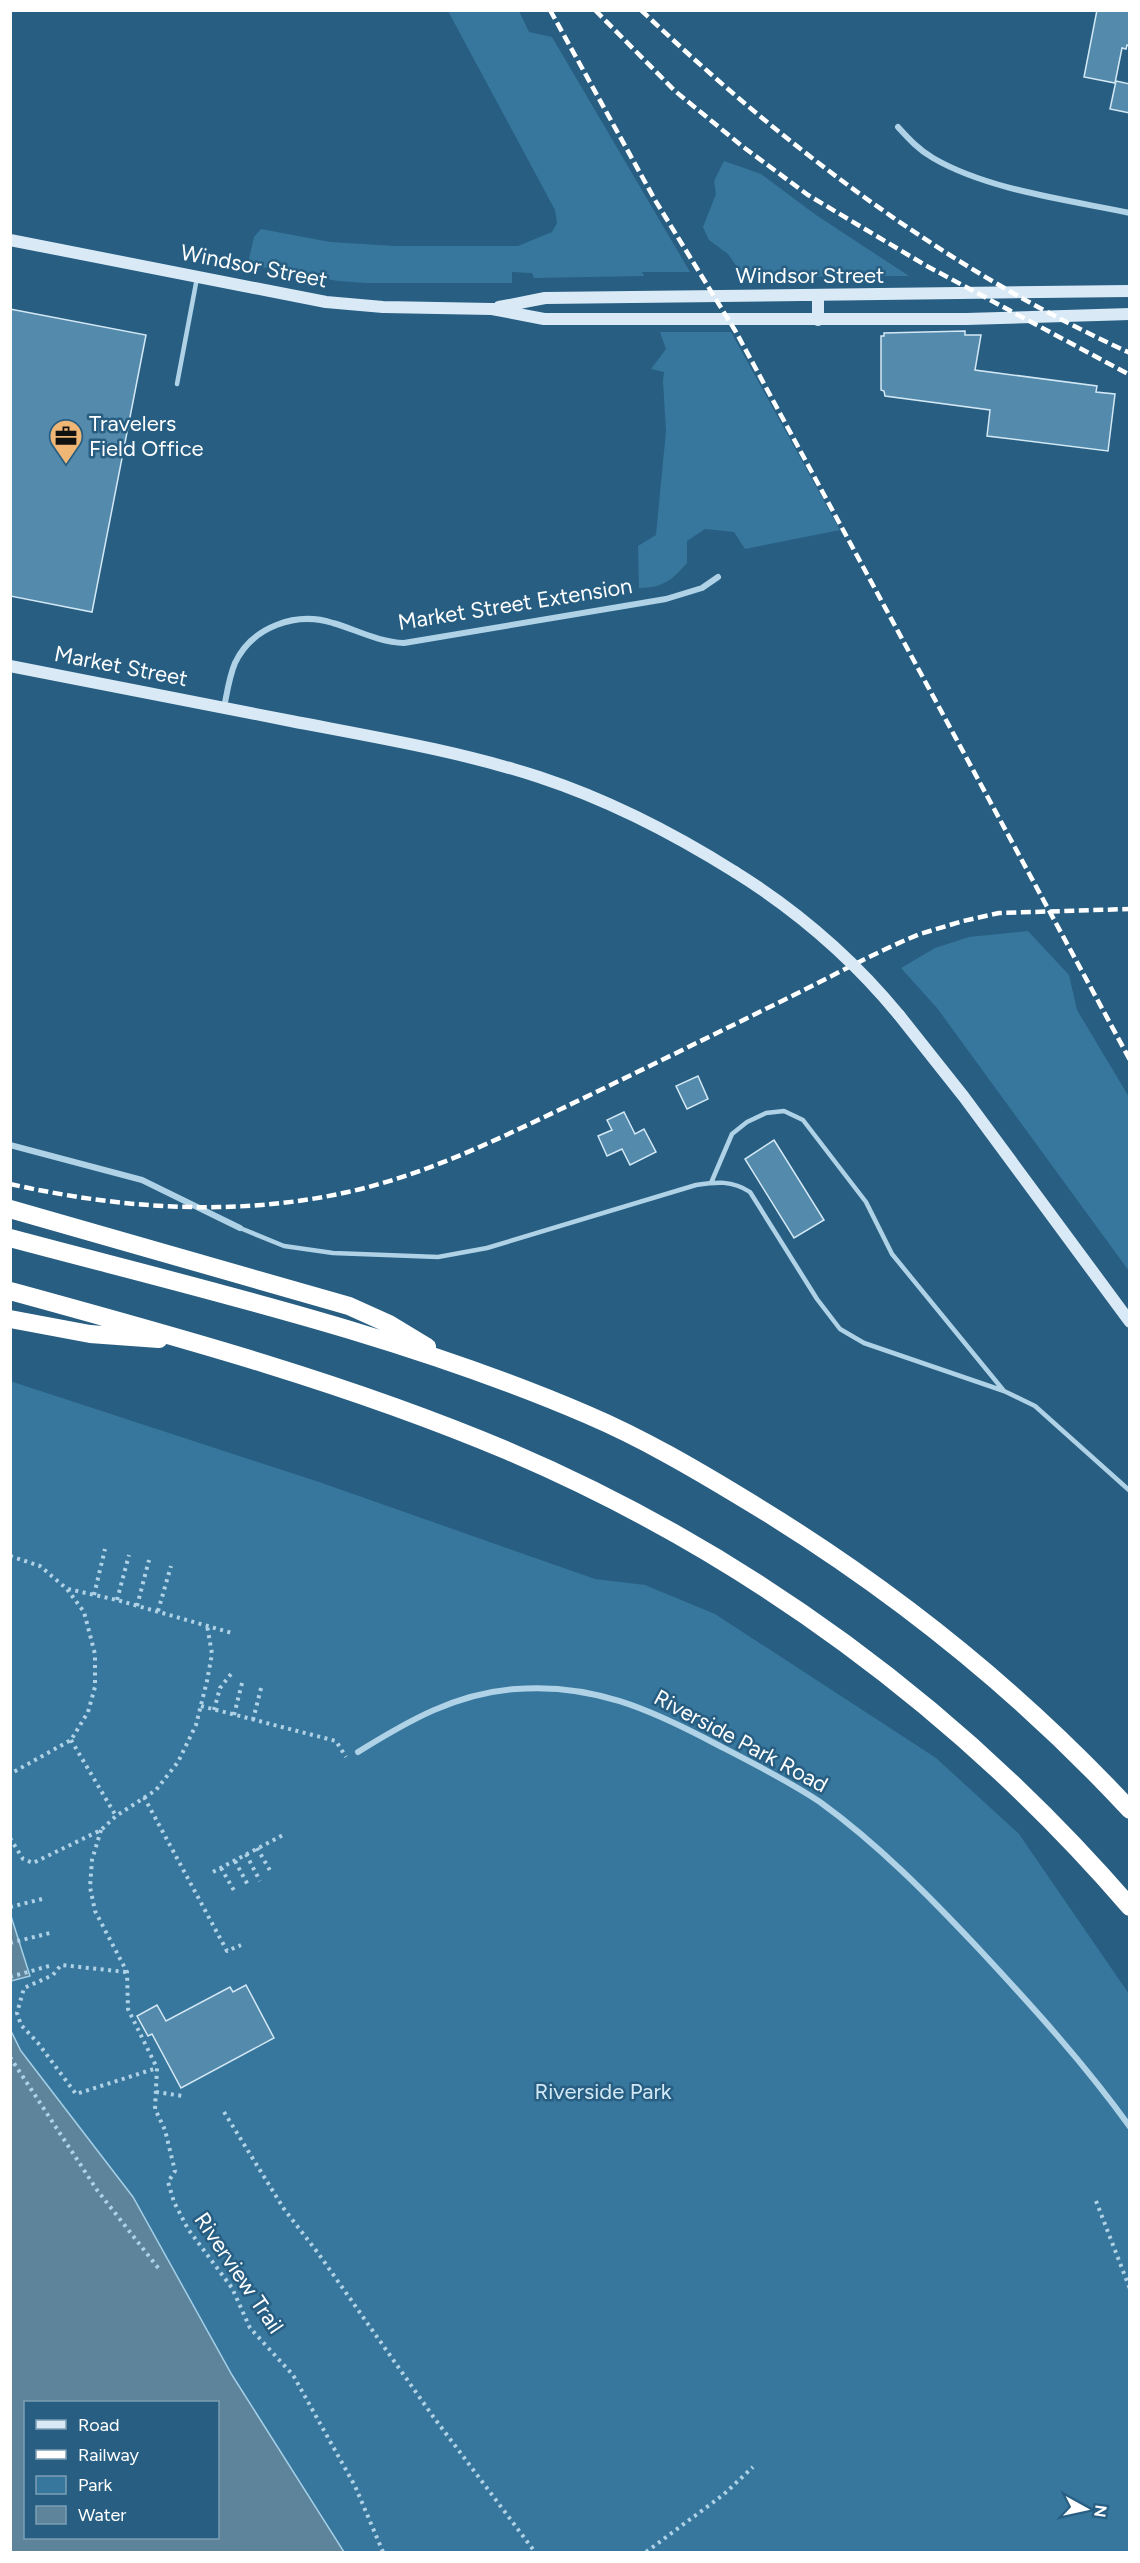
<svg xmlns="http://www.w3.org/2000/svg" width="1140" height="2563" font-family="Figtree,sans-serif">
<rect width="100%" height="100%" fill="#275e82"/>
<!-- green -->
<path fill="#38779d" d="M519,11L529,32L552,37L690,272H642L644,276L534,278L532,273L512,272V283H365L338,281L251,265L248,263L254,237L261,229L330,242L396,246H518L552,232L557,223L555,210L448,11Z
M724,161L761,174L816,215L909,276L744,277L728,254L709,240L703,227L716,194L714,181Z
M660,332H731L840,530L745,549L734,532L705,529L687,541V563C672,580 663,588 639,588L638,546L656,535L666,431L663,381L664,372L651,369L666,349Z
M1028,931L1069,975L1077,1010L1129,1097V1271L937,1008L901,968L935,948L969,937Z
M10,1381L319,1482L595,1579L645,1585L715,1614L936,1758L1019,1834L1129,1994V2552H258L218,2402L11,2031V1981L29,1976L10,1913Z"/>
<!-- water -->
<path fill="#5d849b" stroke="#a4cfe7" stroke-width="1.5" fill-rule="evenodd" d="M10,1913L30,1976L11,1981H10Z
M11,2031L21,2051L133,2197L232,2375L344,2552H11ZM26,2402H218V2538H26Z"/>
<!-- building -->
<path fill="#548aac" stroke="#d3e8f5" stroke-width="1.5" d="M1097,10H1129L1130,46L1127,45L1126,49L1122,48L1115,83L1084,77Z
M1116,81L1130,84V113L1110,109Z
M10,309L146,335L92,612L10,596Z
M965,331V335H981L975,370L1097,386L1096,392L1115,394L1108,451L987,436L990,410L885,396L884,391L881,390V336H884V333Z
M698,1076L708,1099L687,1109L676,1086Z
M624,1112L635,1134L644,1129L656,1152L630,1165L622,1149L607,1156L598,1136L612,1130L607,1120Z
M774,1140L824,1220L794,1238L745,1159Z
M246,1985L274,2038L181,2088L152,2034L148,2036L137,2016L157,2005L166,2021L230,1987L233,1992Z"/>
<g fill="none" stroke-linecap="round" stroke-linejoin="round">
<!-- path -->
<path stroke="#afd2e6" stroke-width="4" stroke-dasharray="3 4.5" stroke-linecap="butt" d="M10,1556L40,1566L67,1589L84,1612L95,1654V1687L88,1712L71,1740L10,1774
M68,1589L117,1600L232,1633
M94,1595L105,1549
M117,1600L129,1555
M137,1606L149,1560
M158,1611L171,1566
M201,1706L336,1741L346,1757
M214,1710L220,1688L231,1674
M234,1715L242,1683
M253,1720L261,1688
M71,1740L116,1816
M144,1797L227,1951L241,1945
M101,1830L92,1860L90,1887L95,1911L127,1972L128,2009L157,2068L155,2109L165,2130L175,2171L168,2182L174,2202L188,2229L232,2288L250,2328L293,2375L355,2486L383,2552
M10,1838L23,1859L33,1863L101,1830L116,1816L156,1790L178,1762L196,1725L207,1681L212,1654L207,1625
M257,1848L272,1874
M246,1854L260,1881
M235,1861L249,1887
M221,1868L236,1894
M213,1872L285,1834
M10,1907L42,1899
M10,1943L50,1933
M126,1972L61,1965L53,1975L24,1988L17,2013L21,2025L38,2043L76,2094L157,2068
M10,1977L49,1966
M10,2057L97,2190L159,2269
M156,2092L183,2096
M224,2112L284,2209L318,2253L432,2415L535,2552
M1096,2201L1130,2289
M646,2552L723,2495L753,2467"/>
<!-- lane -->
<path stroke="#afd2e6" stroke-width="4.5" d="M177,384L197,278
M711,1183L732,1134L747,1122L766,1113L784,1111L803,1120L866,1202L892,1254L1004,1391
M240,1228L284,1246L333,1253L438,1257L487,1248L696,1185C716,1182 732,1180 750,1192L817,1299L840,1329L864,1343L1004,1391L1035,1406L1130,1491"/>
<!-- street -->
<path stroke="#afd2e6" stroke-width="6" d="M898,127C909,139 919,150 933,158C988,190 1068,200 1130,213
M224,708C227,693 229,677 235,663C252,627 296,611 333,623C357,630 378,642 404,643L666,599L702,588L718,577
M10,1145L142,1180L240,1228
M358,1752C408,1721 456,1693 516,1689C592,1683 650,1709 716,1744C751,1762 787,1780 820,1802C878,1844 929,1896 978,1948C1031,2005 1084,2063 1130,2127"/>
<!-- secondary -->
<path stroke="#d9eaf6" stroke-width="12" d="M10,240L326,302L383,307L492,309L544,319H966L1130,314
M818,296V320
M499,307L545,298L1130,291
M10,666C104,685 198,703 291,721C374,737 459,751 539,777C609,800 673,833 735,872
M899,1015L964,1097L1130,1322"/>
<!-- highway -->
<path stroke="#fff" stroke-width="18" d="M10,1209L349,1306L389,1324L427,1347
M10,1238C205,1290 402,1335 588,1415C642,1438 695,1469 746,1500C887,1585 1018,1689 1130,1810
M10,1291C178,1337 347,1383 508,1451C747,1553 960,1710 1130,1907
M10,1319L90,1334L159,1339"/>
<!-- rail -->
<path stroke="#fff" stroke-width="4.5" stroke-dasharray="10 4.5" stroke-linecap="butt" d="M550,10L655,200L736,332L1130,1060
M595,10L675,91L742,146L808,195L925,265L1130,375
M641,10C787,149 946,269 1130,353
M10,1184C122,1209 236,1217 348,1192C424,1175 492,1142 561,1109C640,1071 719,1032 798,993C838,973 878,951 920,934L963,921L999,913L1130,909"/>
<!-- secondary-bridge -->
<path stroke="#d9eaf6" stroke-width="12" d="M735,872C796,910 853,959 899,1015"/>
</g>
<!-- icons -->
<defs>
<g id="office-pin" transform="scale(1.725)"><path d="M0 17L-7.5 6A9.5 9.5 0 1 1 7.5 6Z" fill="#efb675" stroke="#275e82"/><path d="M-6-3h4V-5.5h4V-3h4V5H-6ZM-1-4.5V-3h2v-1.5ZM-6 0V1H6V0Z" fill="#111"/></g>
</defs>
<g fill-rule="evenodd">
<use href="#office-pin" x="66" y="436"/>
</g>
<g text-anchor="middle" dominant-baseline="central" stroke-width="5" stroke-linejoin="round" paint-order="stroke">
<!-- street labels -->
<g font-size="22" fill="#fff" stroke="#275e82">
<text transform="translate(254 266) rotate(11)">Windsor Street</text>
<text x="810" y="275">Windsor Street</text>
<text transform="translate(515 604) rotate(-9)">Market Street Extension</text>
<text transform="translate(121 666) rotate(11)">Market Street</text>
<text transform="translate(741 1741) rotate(28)">Riverside Park Road</text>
<text transform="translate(239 2273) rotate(56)">Riverview Trail</text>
</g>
<!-- poi labels -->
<g font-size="22" fill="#fff" stroke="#275e82" text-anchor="start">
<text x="89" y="423">Travelers<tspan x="89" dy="25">Field Office</tspan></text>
</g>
<!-- park labels -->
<g font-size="22" fill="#d3e8f5" stroke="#275e82">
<text x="603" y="2091">Riverside Park</text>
</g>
</g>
<!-- border -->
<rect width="1140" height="2563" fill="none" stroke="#ffffff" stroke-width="24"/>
<!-- legend -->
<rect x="24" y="2401" width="195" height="138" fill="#275e82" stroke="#7d9eb4" stroke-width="1.5"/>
<rect x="36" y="2420" width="30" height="9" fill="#d9eaf6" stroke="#7d9eb4" stroke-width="1.5"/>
<text x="78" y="2431" font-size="18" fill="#ffffff">Road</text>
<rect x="36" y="2450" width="30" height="9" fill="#ffffff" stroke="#7d9eb4" stroke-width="1.5"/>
<text x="78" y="2461" font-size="18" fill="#ffffff">Railway</text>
<rect x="36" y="2476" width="30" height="18" fill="#38779d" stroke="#7d9eb4" stroke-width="1.5"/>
<text x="78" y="2491" font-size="18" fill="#ffffff">Park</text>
<rect x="36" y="2506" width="30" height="18" fill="#5d849b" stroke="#7d9eb4" stroke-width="1.5"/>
<text x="78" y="2521" font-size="18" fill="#ffffff">Water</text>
<!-- north arrow -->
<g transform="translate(1086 2509) rotate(98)" stroke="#275e82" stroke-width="4.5" paint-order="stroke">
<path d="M0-4.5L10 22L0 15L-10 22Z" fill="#ffffff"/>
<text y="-9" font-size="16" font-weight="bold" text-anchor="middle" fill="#ffffff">N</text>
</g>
</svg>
